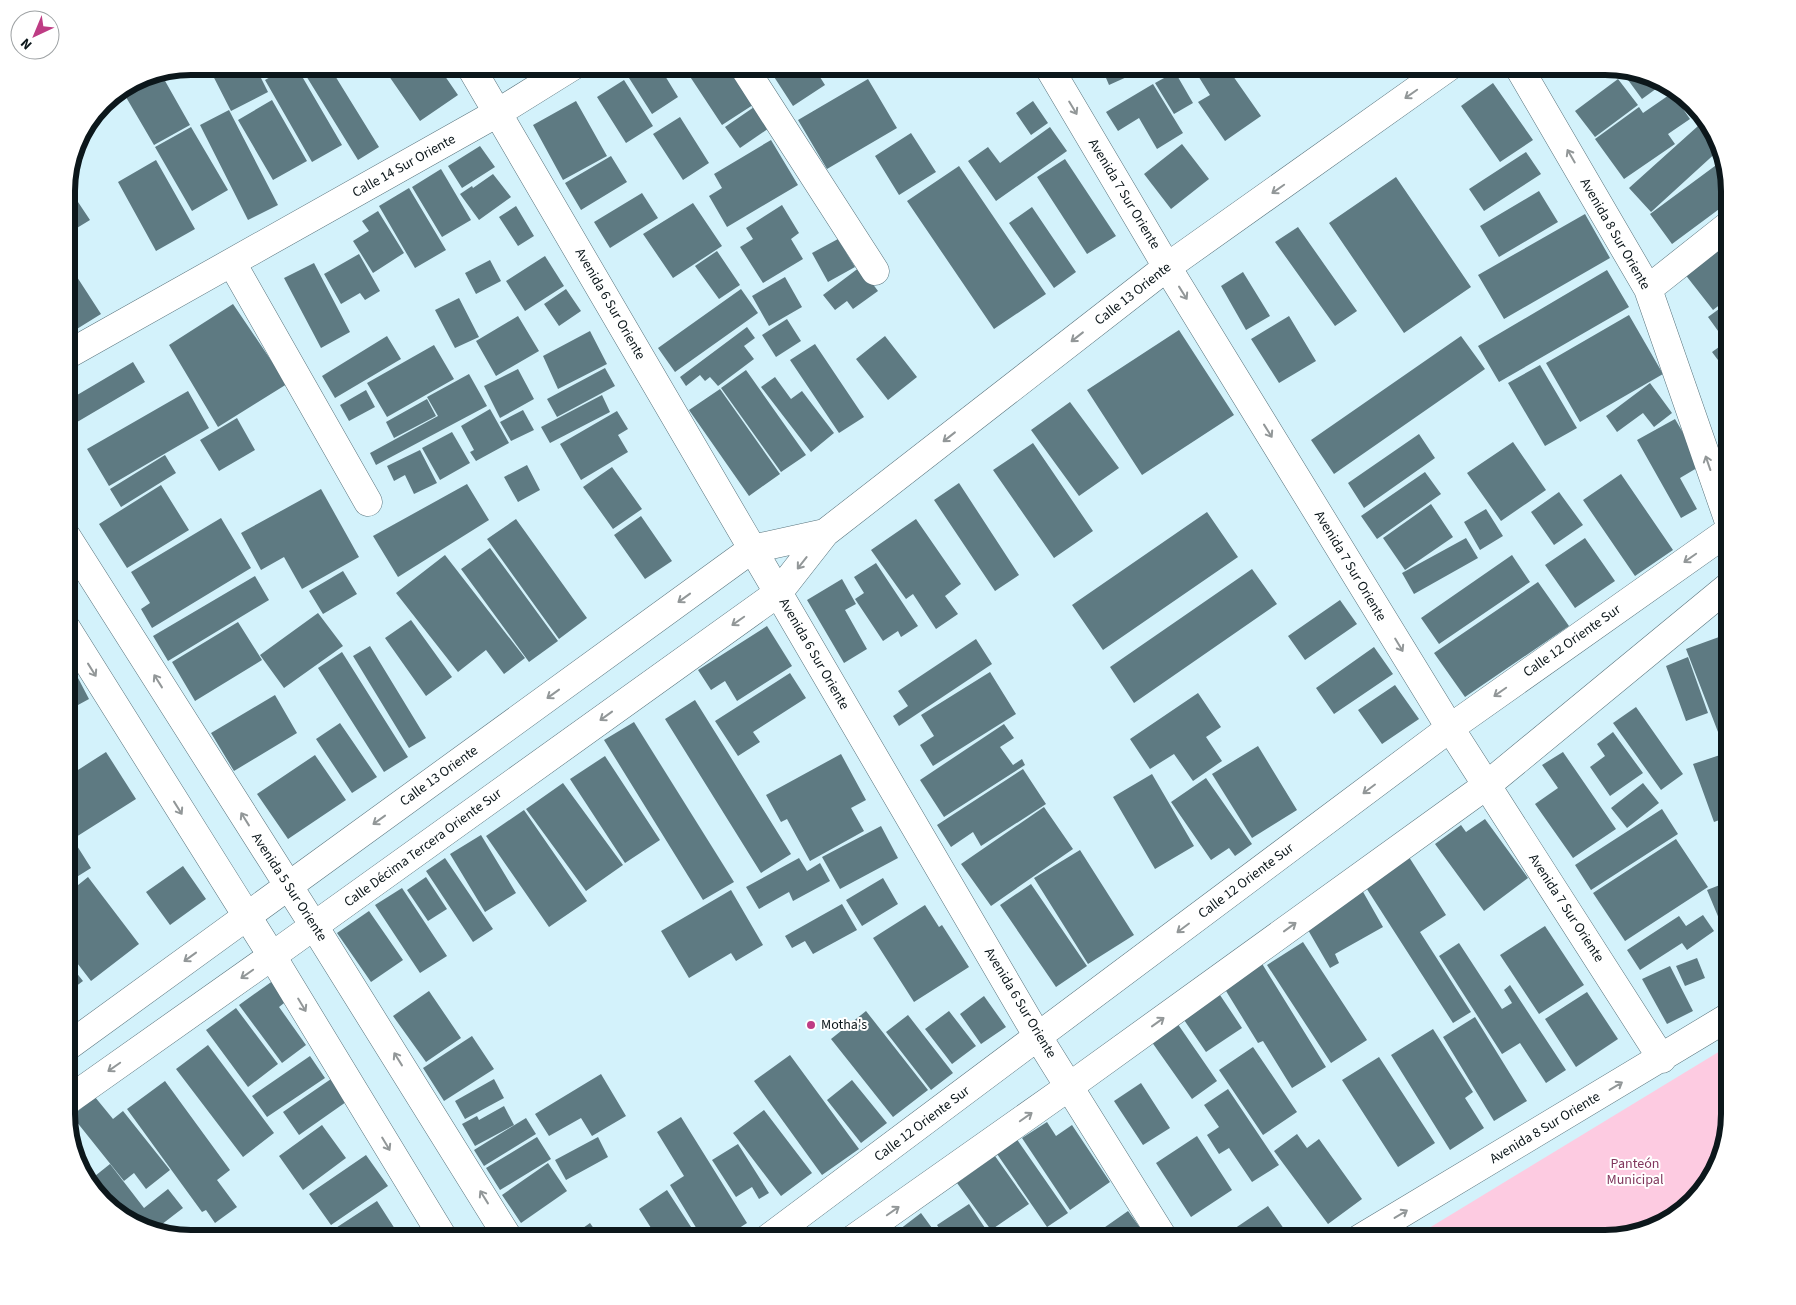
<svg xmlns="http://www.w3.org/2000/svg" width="1796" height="1305" font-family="'Source Sans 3',sans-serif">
<rect width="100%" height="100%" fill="#d3f2fb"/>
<!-- green -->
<path fill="#fdcbe1" d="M1730,1045V1115L1723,1154L1704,1190L1661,1226L1605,1239H1411Z"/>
<!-- building -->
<path fill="#5e7a82" d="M208,66H255L268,92L231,111Z
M290,66H296L342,145L312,162L265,80Z
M300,66H329L379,147L358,160Z
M382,66H438L458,95L420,121Z
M624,66H659L678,97L652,114L622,67Z
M683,66H732L756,103L722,125Z
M767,66H813L825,85L793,106Z
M1101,66H1151L1109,85Z
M1192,66H1226L1261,116L1225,141L1198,102L1210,95Z
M1361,66H1383L1368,76Z
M1589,66H1606L1609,67L1596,77Z
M1620,69L1645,73L1664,83L1642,99Z
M160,72L190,125L154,145L123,92Z
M1175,72L1193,103L1174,114L1155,83Z
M868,79L897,128L827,169L798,120Z
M1618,79L1638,105L1595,137L1575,111Z
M624,80L653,126L626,143L597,97Z
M1493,83L1533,140L1500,162L1461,106Z
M1153,84L1183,133L1157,149L1139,118L1118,131L1106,112Z
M1672,93L1690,119L1668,134L1675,144L1624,179L1595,139L1639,107L1643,113Z
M272,100L307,161L273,180L238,120Z
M576,101L607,156L563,180L533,125Z
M1033,101L1048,123L1031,135L1016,113Z
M757,105L772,126L740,148L725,127Z
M229,110L278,205L248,220L200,125Z
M680,117L709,163L683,180L653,134Z
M1698,126L1720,149L1651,212L1629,188Z
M191,127L228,190L192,211L155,147Z
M1050,127L1067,151L996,201L968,161L988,147L1000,163Z
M911,133L936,172L899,195L875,156Z
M771,140L798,185L727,227L709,196L722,188L714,174Z
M1182,144L1209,179L1171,209L1144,174Z
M480,146L495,167L462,188L448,166Z
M1526,152L1541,174L1484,211L1469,189Z
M611,156L627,182L581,210L565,183Z
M1065,159L1116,236L1087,254L1037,177Z
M156,160L195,229L156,251L118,182Z
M1723,160L1730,190V201L1672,244L1650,214Z
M959,166L1046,294L994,329L907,201Z
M441,169L471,220L442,237L412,187Z
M493,174L511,197L479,220L460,194L472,186L473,188Z
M1396,177L1471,287L1404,333L1329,223Z
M409,188L446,250L415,268L379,206Z
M1539,191L1558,222L1499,257L1480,226Z
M642,193L658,218L610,248L594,222Z
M74,196L90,220L67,234V200Z
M693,203L722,246L673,278L643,234Z
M782,205L799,233L791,239L803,259L763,283L740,247L753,239L746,228Z
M516,206L534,236L518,246L499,217Z
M1032,207L1076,272L1054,288L1009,223Z
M378,211L404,253L373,273L353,241L369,231L362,221Z
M1585,214L1610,258L1504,319L1478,275Z
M1298,227L1357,311L1335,326L1275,242Z
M1730,237V297L1713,310L1684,273Z
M838,239L855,267L828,282L812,253Z
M717,251L740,285L719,299L695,266Z
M359,254L380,291L365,300L360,293L341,304L324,274Z
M545,256L564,286L525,311L506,281Z
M490,260L501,281L476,294L465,273Z
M314,263L350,332L321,348L284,278Z
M860,267L878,291L853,309L847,301L835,310L823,295Z
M1607,270L1629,307L1499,382L1478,346Z
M1243,272L1270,316L1246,330L1221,286Z
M77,277L101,314L72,332L67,322V283Z
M785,277L802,307L769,326L752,296Z
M566,289L581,311L559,326L544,304Z
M741,289L758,313L675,372L658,348Z
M459,298L479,337L455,348L435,310Z
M1730,301V357L1721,364L1712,352L1726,342L1708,317Z
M233,304L287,384L218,427L169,345Z
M1629,315L1663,374L1580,422L1546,363Z
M518,316L539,351L496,376L476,341Z
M1289,316L1316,361L1279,383L1251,339Z
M787,319L801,341L776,357L762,335Z
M747,327L755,338L744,346L754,359L718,386L710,377L705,381L700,375L686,386L680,377Z
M1179,330L1234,415L1142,475L1087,390Z
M590,331L607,364L558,389L543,356Z
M387,336L401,359L335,398L322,376Z
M885,336L917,377L888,400L856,359Z
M1461,336L1485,369L1334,474L1311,440Z
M815,344L864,417L839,433L790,360Z
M434,345L454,379L387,417L367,383Z
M133,362L145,382L67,428V401Z
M1730,364V379L1723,369Z
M1540,365L1577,428L1545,446L1508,383Z
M605,368L615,386L557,417L547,399Z
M518,369L534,399L500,418L484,386Z
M746,370L806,455L781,472L721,388Z
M469,374L487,406L376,465L370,453L438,416L427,397Z
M775,377L791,399L802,391L834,433L811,452L761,387Z
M1650,383L1672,413L1654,427L1643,413L1617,432L1606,416Z
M720,389L780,474L749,496L689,410Z
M366,390L375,407L349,421L340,405Z
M188,391L209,428L109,486L87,449Z
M602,395L610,412L550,443L541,427Z
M427,399L436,416L394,438L386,422Z
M1070,402L1119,468L1079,496L1031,430Z
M490,409L509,443L476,461L470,452L474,450L461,426Z
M523,410L534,430L511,441L500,422Z
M617,411L628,429L618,435L628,452L581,480L560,444Z
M237,418L255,450L219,471L200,440Z
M1675,419L1702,465L1680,478L1697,509L1681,518L1637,440Z
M452,432L470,463L440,480L422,448Z
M1419,434L1435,458L1364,508L1348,483Z
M1513,442L1546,490L1501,521L1467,473Z
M1033,443L1093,531L1054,558L993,470Z
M420,450L437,483L414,494L405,475L394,481L387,466Z
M165,455L176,473L121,507L110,489Z
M527,465L540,490L518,502L504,477Z
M612,467L642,509L613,529L583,487Z
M1425,472L1441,494L1377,539L1361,516Z
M1621,474L1673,550L1635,576L1583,500Z
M959,483L1019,575L995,591L934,500Z
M467,484L489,520L398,577L373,536Z
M161,485L189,530L127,568L99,524Z
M321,489L359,557L302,589L284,557L261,570L241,533Z
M1559,492L1583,525L1554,545L1531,512Z
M1431,504L1453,537L1405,570L1383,538Z
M1486,509L1503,536L1480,550L1464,522Z
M1207,512L1238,557L1103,650L1072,605Z
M641,516L672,561L645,579L614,535Z
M221,518L251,568L152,628L141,609L150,603L131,572Z
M516,519L587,618L559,639L487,539Z
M916,519L961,584L945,596L958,614L936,629L913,594L906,599L871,550Z
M1466,538L1478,558L1414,594L1402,573Z
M1585,538L1615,581L1575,608L1545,565Z
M490,548L558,641L529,662L461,569Z
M445,555L525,658L504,674L486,650L458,672L396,593Z
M1512,555L1530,582L1439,644L1421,618Z
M876,563L918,626L901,637L898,631L883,641L855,599L864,593L854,577Z
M1252,569L1277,604L1134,703L1110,667Z
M343,571L357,594L323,614L309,591Z
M255,576L269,600L168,661L153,636Z
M842,579L856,604L845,610L867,649L844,663L807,600Z
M1538,582L1569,626L1465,697L1434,653Z
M1340,600L1357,624L1305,660L1288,636Z
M318,613L343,646L284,688L260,655Z
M411,620L452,677L426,696L385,638Z
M238,622L262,660L195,701L172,662Z
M767,626L792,666L737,701L725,681L711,690L698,670Z
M1730,633V763L1686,649Z
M976,639L992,664L899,726L893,716L908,706L898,691Z
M370,646L426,738L409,748L353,656Z
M1374,647L1393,674L1334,714L1316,688Z
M342,652L408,757L384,772L318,668Z
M67,657L89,699L67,711Z
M1688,657L1708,713L1686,721L1666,666Z
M990,672L1016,714L933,766L920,745L934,736L921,715Z
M790,673L806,698L753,732L760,742L738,756L715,721Z
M1395,685L1419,719L1382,744L1358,710Z
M1198,693L1221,727L1206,737L1222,761L1193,781L1174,754L1150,769L1130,739Z
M275,695L297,733L234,771L211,733Z
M695,700L791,854L761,873L665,719Z
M1636,707L1683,774L1661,790L1613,723Z
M634,722L734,882L703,900L604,740Z
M340,723L377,777L352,793L316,739Z
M1004,724L1014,738L1000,747L1013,765L1022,759L1025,765L944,817L920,780Z
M1613,732L1643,773L1610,796L1590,767L1605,756L1597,744Z
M1258,746L1297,810L1252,838L1212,774Z
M106,752L136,799L76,837L67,821V777Z
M1563,752L1616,829L1573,858L1535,804L1558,788L1542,765Z
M841,754L866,800L851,808L864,831L810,861L787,819L781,822L766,795Z
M315,755L346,800L288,839L257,794Z
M1720,755L1730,781V816L1714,822L1693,764Z
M605,756L660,840L625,863L570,779Z
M1023,769L1046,804L981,846L973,832L951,847L937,825Z
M1152,774L1194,846L1155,869L1113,797Z
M1206,778L1252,844L1235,856L1229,848L1211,860L1171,802Z
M563,783L623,865L586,891L526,809Z
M1643,783L1659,803L1627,828L1611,808Z
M1044,807L1073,849L991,906L961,864Z
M1662,809L1678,834L1591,890L1575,865Z
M524,810L587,901L549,927L486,836Z
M1485,819L1528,878L1484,911L1435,844L1461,825L1466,832Z
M881,826L898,858L840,889L822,857Z
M67,830L91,868L67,883Z
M481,835L516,893L485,912L450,854Z
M1676,839L1708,887L1625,941L1593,893Z
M1080,850L1134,935L1088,964L1034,878Z
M1409,857L1446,915L1420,932L1471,1012L1453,1023L1365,886Z
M445,858L493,929L473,942L426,871Z
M799,858L807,871L820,863L830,881L793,901L789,892L759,909L746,887Z
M183,866L206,899L170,925L146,892Z
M88,877L139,944L91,981L67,950V894Z
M426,877L447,909L428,921L407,890Z
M883,878L898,904L862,926L846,900Z
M1730,881V945L1707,890Z
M1031,884L1087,966L1056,987L1000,905Z
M402,888L447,956L420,973L375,905Z
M731,890L763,945L736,961L731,953L689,978L661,931Z
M1362,890L1383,927L1335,954L1339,963L1330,968L1304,923Z
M842,904L857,930L813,954L805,941L792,948L785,936Z
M925,905L939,927L942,925L969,967L914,1002L873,938Z
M369,911L403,960L371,982L337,933Z
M1703,915L1714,931L1687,950L1682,943L1640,970L1627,950L1679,916L1686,926Z
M1545,926L1584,985L1539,1014L1500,955Z
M1303,942L1367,1040L1331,1063L1267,965Z
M1459,943L1502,1009L1512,1003L1504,990L1510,985L1566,1070L1546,1083L1520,1043L1502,1054L1439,956Z
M1697,958L1705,978L1685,986L1676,966Z
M67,961L83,981L67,993Z
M1261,962L1326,1067L1292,1088L1263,1041L1258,1043L1223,986Z
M1670,966L1693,1011L1667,1024L1642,979Z
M274,980L288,1000L279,1007L306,1045L282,1063L239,1005Z
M1216,989L1242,1028L1206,1052L1180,1014Z
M429,991L461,1038L426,1062L393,1016Z
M1587,992L1618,1039L1576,1067L1545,1019Z
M984,996L1006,1027L981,1044L960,1014Z
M236,1008L278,1064L248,1087L206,1030Z
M866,1011L928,1090L893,1117L831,1039Z
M949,1011L976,1046L952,1064L925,1029Z
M908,1015L953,1073L931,1090L886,1032Z
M1475,1017L1527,1101L1494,1121L1443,1037Z
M1175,1020L1217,1081L1192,1099L1149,1038Z
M1433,1029L1473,1092L1465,1098L1484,1128L1450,1150L1391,1055Z
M472,1036L494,1069L444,1101L423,1068Z
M208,1045L274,1133L243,1157L176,1069Z
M1253,1047L1297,1112L1263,1135L1219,1070Z
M790,1055L859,1149L822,1175L754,1081Z
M310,1056L325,1078L267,1117L252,1096Z
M1379,1057L1435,1143L1398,1167L1342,1080Z
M601,1074L626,1116L592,1136L581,1118L549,1136L535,1114Z
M331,1079L346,1102L299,1135L283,1112Z
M494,1079L504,1098L465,1119L455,1101Z
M852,1080L887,1123L861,1143L827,1100Z
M165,1081L230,1170L217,1180L237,1207L215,1223L206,1210L202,1212L127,1109Z
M1141,1083L1170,1128L1143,1145L1114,1101Z
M1228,1089L1279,1165L1252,1182L1229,1148L1219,1154L1207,1135L1219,1127L1204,1105Z
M95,1097L113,1119L123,1111L170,1170L146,1189L134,1173L124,1181L72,1116Z
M504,1106L514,1125L475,1146L462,1124L477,1116L479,1120Z
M764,1110L812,1173L781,1196L733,1133Z
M681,1117L747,1223L722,1239H703L670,1185L684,1176L657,1132Z
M526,1118L536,1134L484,1166L474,1150Z
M1047,1122L1056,1136L1072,1125L1110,1182L1070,1210L1022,1138Z
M322,1125L346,1158L303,1190L279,1156Z
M1297,1134L1307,1148L1319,1139L1362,1199L1328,1224L1274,1151Z
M1197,1136L1232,1190L1191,1217L1156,1163Z
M537,1137L551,1159L500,1190L486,1168Z
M598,1137L608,1157L566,1180L555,1160Z
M1016,1138L1068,1213L1047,1227L995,1151Z
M738,1144L769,1193L759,1199L752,1187L736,1197L712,1160Z
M366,1155L388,1186L331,1225L309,1194Z
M995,1156L1029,1204L991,1230L957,1183Z
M548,1163L567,1191L521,1223L502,1195Z
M110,1164L144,1208L168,1189L183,1208L157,1228L162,1234L150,1232L116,1214L90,1180Z
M667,1190L691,1227L673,1239H658L639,1209Z
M377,1201L395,1229L381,1239H319Z
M969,1204L991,1237L1003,1229L1009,1239H946L937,1225Z
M1268,1206L1291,1239H1219Z
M1128,1211L1146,1236L1141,1239H1088Z
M921,1213L940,1239H887Z
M590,1223L601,1239H570L569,1238Z"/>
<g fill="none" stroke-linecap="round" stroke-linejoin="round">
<!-- minor casing -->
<g stroke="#58737c" stroke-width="29">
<path id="minor" d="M470,66L1038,1037L1164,1239
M743,66L875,271
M1048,66L1167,267L1450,728L1662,1059
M1518,66L1648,289L1730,525
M232,263L368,502
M1648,289L1730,224
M67,355L499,112L573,66
M67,537L314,926L509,1239
M67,629L272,956L444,1239
M767,1239L1450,728L1730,530
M853,1239L1070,1086L1487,785L1730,585
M1359,1239L1730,1016"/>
</g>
<!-- tertiary casing -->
<g stroke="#58737c" stroke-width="29">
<path id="tertiary" d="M67,1047L752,549L825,533
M67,1101L272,956L778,593L825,533L1167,267L1450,66"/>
</g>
<!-- minor -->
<use href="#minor" stroke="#fff" stroke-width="28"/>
<!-- tertiary -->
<use href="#tertiary" stroke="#fff" stroke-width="28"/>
</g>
<!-- one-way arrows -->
<defs><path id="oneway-shaft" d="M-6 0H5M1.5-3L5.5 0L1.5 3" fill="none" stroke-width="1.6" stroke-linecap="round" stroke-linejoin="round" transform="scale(1.25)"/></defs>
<g stroke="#929798">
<use href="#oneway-shaft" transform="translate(1411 94) rotate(145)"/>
<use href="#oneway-shaft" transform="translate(1073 108) rotate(59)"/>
<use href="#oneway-shaft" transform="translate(1571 156) rotate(-120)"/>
<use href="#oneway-shaft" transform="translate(1278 189) rotate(145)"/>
<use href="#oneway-shaft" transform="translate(1183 293) rotate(58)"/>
<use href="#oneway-shaft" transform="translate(1077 337) rotate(142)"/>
<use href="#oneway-shaft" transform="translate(1268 431) rotate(58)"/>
<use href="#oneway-shaft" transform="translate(949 437) rotate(142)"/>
<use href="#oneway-shaft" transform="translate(1708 463) rotate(-109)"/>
<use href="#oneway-shaft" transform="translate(1690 558) rotate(145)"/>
<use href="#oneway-shaft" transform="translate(802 563) rotate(128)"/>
<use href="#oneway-shaft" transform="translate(684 598) rotate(144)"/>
<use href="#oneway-shaft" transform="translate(738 621) rotate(145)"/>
<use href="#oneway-shaft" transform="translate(1399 645) rotate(59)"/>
<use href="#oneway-shaft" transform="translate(92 670) rotate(58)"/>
<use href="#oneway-shaft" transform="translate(158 681) rotate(-122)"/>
<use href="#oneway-shaft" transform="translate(1500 692) rotate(145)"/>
<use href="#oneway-shaft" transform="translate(553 694) rotate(144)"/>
<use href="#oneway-shaft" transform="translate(606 716) rotate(144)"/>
<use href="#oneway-shaft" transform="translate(1369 789) rotate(143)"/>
<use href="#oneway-shaft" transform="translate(178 808) rotate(58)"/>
<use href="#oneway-shaft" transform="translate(245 819) rotate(-122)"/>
<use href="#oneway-shaft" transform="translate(379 820) rotate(144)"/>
<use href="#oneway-shaft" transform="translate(1290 927) rotate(-36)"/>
<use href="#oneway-shaft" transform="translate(1183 928) rotate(143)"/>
<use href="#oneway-shaft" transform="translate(190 957) rotate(144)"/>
<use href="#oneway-shaft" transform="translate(247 974) rotate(145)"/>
<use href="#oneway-shaft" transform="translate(302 1005) rotate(59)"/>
<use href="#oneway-shaft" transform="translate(1158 1022) rotate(-36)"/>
<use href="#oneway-shaft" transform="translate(398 1059) rotate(-122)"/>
<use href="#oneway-shaft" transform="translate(114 1067) rotate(145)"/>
<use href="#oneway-shaft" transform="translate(1616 1086) rotate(-31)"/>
<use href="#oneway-shaft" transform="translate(1026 1117) rotate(-35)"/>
<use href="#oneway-shaft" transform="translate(386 1144) rotate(59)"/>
<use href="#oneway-shaft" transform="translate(484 1197) rotate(-122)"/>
<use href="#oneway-shaft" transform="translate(893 1211) rotate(-35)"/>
<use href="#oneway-shaft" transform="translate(1401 1214) rotate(-31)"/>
</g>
<!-- markers -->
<circle fill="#be3c84" stroke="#fff" stroke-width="2" cx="811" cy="1025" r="5"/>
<g text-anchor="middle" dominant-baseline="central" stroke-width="4" stroke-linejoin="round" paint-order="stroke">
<!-- street labels -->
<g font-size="14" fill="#0c171b" stroke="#fff">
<text transform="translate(404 166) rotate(-29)">Calle 14 Sur Oriente</text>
<text transform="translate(1124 194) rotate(59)">Avenida 7 Sur Oriente</text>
<text transform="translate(1615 234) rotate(60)">Avenida 8 Sur Oriente</text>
<text transform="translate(1133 294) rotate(-38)">Calle 13 Oriente</text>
<text transform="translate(610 304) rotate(60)">Avenida 6 Sur Oriente</text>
<text transform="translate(1350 566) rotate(59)">Avenida 7 Sur Oriente</text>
<text transform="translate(1572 641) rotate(-35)">Calle 12 Oriente Sur</text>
<text transform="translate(814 654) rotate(60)">Avenida 6 Sur Oriente</text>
<text transform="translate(439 776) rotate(-36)">Calle 13 Oriente</text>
<text transform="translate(423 848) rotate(-36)">Calle Décima Tercera Oriente Sur</text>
<text transform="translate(1246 881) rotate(-37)">Calle 12 Oriente Sur</text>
<text transform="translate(289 887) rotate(57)">Avenida 5 Sur Oriente</text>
<text transform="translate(1566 908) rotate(57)">Avenida 7 Sur Oriente</text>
<text transform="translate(1020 1003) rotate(59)">Avenida 6 Sur Oriente</text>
<text transform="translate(922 1124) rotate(-37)">Calle 12 Oriente Sur</text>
<text transform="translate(1545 1128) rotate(-31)">Avenida 8 Sur Oriente</text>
</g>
<!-- poi labels -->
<g font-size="14" fill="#0c171b" stroke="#fff" text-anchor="start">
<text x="821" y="1025">Motha's</text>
</g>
<!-- park labels -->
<g font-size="14" fill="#80365c" stroke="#fff">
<text x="1635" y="1164">Panteón<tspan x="1635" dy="16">Municipal</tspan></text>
</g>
</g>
<!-- crop -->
<path d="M0 0H1796V1305H0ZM191 75H1605A116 116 0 0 1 1721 191V1114A116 116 0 0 1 1605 1230H191A116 116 0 0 1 75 1114V191A116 116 0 0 1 191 75Z" fill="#fff" fill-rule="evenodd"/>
<path fill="none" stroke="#0c171b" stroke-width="6" d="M191 75H1605A116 116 0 0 1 1721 191V1114A116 116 0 0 1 1605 1230H191A116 116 0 0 1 75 1114V191A116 116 0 0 1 191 75Z"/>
<!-- north arrow -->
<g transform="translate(35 35) rotate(224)"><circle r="24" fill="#ffffff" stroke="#9ea2a4"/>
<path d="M0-4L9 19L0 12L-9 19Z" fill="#be3c84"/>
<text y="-8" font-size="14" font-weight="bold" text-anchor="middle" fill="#0c171b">N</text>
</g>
</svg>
